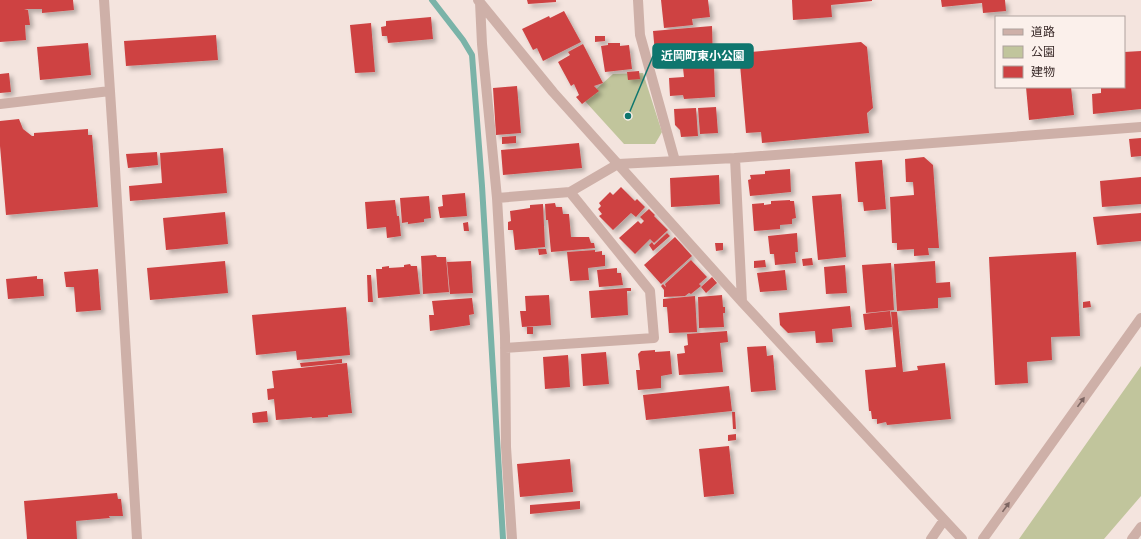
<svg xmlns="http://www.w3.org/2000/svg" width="1141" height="539" font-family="'Work Sans','Noto Sans JP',sans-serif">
<defs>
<filter id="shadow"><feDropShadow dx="3.5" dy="3.5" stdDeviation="2" flood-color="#0004"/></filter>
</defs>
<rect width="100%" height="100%" fill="#f4e4de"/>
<!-- green -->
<path fill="#c1c59c" d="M643,73L662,132L655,144H624L584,100L613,74Z
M1141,366V496L1104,539H1019Z"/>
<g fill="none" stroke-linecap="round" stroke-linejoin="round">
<!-- stream -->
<path stroke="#7ab3a8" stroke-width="6" d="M432,0L463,40L472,55L482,186L503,539"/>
</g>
<!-- building -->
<path fill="#ce4243" filter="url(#shadow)" d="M0,0H73L74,10L42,13V9H24L28,10L30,25H25L26,40L0,42Z
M527,0H556V2L528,4Z
M661,0H708L710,17L692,19L693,25L664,28Z
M792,0H872V1L831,5L832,17L793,20Z
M941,0H1005L1006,11L983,13L982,3L942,7Z
M564,11L581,42L543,61L537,48L533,50L522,29L549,16L550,18Z
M431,17L433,39L388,43L387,36H382L381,27L386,26V21Z
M371,23L375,72L355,73L350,25Z
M712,26L713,61L693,63L692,52L685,53V65L662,67L660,52L655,53L653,31Z
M216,35L218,60L126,66L124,41Z
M595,36H605V41L595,42Z
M861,42L867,47L873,108L867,113L869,133L762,143L761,132L746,133L739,53Z
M88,43L91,75L40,80L37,47Z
M608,43H620V46L629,45L632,69L605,72L601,46L608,45Z
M583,44L603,83L594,86L599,91L582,104L576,97L579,95L574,84L571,86L558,62L570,55L568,52Z
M1141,51V109L1093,114L1092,94L1101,93V87H1124V52Z
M714,66L715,97L684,99L683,95L670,96L669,78L684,77L683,68Z
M639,71L640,79L628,80L627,72Z
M9,73L11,92L0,93V74Z
M517,86L521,133L496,135L493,88Z
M1026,87H1071L1074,115L1029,120Z
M716,107L718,133L700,134L698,108Z
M696,108L698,136L681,137L680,130L675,125L674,109Z
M19,119L23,129L32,136H34V133L88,129V135H92L98,207L6,215L0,146V121Z
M516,136V143L502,144V137Z
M1141,138V156L1131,157L1129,139Z
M579,143L582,168L503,175L501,150Z
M223,148L227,193L130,201L129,186L162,183L160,153Z
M157,152L158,165L128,168L126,154Z
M924,157L933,165L939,248H928L929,255L914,256V249L897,250V243H892L890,197L914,195L913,182H906L905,159Z
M882,160L886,209L864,211L863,202H858L855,162Z
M790,169L791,192L750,196L748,180L751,179L750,175L765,174V171Z
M719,175L720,204L671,207L670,178Z
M1141,177V204L1102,207L1100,181Z
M621,187L635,201L637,199L645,207L636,217L631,213L613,230L599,216L602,214L598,209L601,206L599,203L610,192L613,195Z
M465,193L467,216L440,218L438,207L443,206L442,195Z
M841,194L846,257L818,260L812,196Z
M429,196L431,218L424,219V222L408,224V222L402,223L400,198Z
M395,200L397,216H399L401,236L387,238L386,227L367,229L365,202Z
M790,200V201H794L796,218L792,219V224L780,225V229L754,231L752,204L764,203V205L771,204V201Z
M555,203L556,207H562L563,214H569L571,237H589L591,243H594L595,248L551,252L548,220H546L545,204Z
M543,204L545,247L515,250L513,230H508V222L511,221L510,211L530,208V205Z
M649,209L655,215L654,216L668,230L654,243L650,239L635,254L619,238L638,221L641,224L644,221L640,217Z
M225,212L228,244L166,250L163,218Z
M1141,213V241L1097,245L1093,217Z
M468,222L469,231H464L463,223Z
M667,233L670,236L653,251L649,245L652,242L654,245Z
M797,233L798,252H795L796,263L775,265L774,254H770L768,236Z
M675,237L692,256L661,284L644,265Z
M715,243H723V250L716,251Z
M538,249H546L547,254L539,255Z
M595,250V252L602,251V255H605V266L588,268L589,280L570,281L567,252Z
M1076,252L1080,336L1051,337L1052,360L1027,362L1028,383L995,385L989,257Z
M436,255L437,257H446L449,292L423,294L421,256Z
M812,258L813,265L803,266L802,259Z
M691,260L707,277L699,284L701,286L691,294L689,293L685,296L664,297V290L661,286L663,284L666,287L665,284Z
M765,260L766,267L754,268V261Z
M225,261L228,293L150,300L147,268Z
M471,261L473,293L450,294L447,262Z
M935,261L936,283L950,282L951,297L938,298V308L897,311L894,264Z
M891,263L894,310L866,313L862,265Z
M410,264L411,266H417L420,294L378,298L376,269H382V267L389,266V268L404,267V265Z
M845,265L847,293L826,294L824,267Z
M617,268V273H621L623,285L599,287L597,270Z
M98,269L101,310L76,312L74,287H66L64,272Z
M785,270L787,290L760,292L757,273Z
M367,275H371L373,302H368Z
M37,276V279H43L44,296L8,299L6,279Z
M712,277L717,283L706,293L701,287Z
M627,288H631V291H627L628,315L591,318L589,291Z
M549,295L551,325L522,327L520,311H526L525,296Z
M722,295L723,307H725V313H723L724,327L699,328L698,297Z
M695,296L697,332L669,333L667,307H663V299Z
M472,298L474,314L469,315L470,325L430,331L429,315H434L432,301Z
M1090,301L1091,307L1083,308V302Z
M850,306L852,327L832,329L833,342L816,343L815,331L788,333L780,325L779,313Z
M346,307L350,355L297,360L296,351L256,355L252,315Z
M890,311L892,327L865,330L863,314Z
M891,312H897L903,372L918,370L917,366L945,363L951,419L887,425L886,422L877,424V419H872L871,411H869L865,370L896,367Z
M527,327H533V334H527Z
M727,331L728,342L720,343L723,372L679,375L677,354L685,353L684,346L688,345L687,334Z
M766,346L767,356L773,355L776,390L751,392L747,347Z
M655,350V352L670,351L672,374L661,376V388L638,390L636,370H640L638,354L641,351Z
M606,352L609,384L583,386L581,354Z
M568,355L570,387L545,389L543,357Z
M342,359V363L301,367L300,363Z
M347,363L352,413L328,415V417L312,418V417L276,420L274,399L268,400L267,389L274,388L272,371Z
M729,386L732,411L646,420L643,395Z
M267,411L268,422L253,423L252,413Z
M732,412H735L736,429H733Z
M736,434V440L728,441V435Z
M729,446L734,494L704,497L699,449Z
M570,459L573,492L520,497L517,464Z
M117,493L118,499H121L123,516H109L110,518L76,521L77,539H27L24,501Z
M580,501V509L530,514V505Z"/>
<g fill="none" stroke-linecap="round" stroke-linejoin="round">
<!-- minor -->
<path stroke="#ceb0a8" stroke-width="10" d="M104,0L114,152L137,539
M478,0L553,92L742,302L962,539
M638,0L640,35L675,161
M480,2L482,44L497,198L505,336L506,447L512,539
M0,104L110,91
M497,198L570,192L618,164L735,158
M742,302L735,158L1141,127
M505,348L654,338L650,291L570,192
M931,539L944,520"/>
<!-- tertiary -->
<path stroke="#ceb0a8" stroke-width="10" d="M983,539L1141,318
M1132,539L1141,527"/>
</g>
<!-- one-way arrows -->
<defs><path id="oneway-solid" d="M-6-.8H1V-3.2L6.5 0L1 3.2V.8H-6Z"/></defs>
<g fill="#7d6662">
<use href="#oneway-solid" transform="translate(1081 402) rotate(-54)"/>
<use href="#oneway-solid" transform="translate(1006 507) rotate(-54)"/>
</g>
<!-- callouts -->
<path fill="none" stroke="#0f766e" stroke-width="1.5" d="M628 116L653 56"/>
<circle fill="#0f766e" stroke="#fbf0eb" stroke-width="1.5" cx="628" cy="116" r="4"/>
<rect fill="#0f766e" stroke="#0f766e" stroke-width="1.5" x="653" y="44" width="100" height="24" rx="4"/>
<g font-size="12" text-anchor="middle" font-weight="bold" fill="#fff">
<text x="703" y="60">近岡町東小公園</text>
</g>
<!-- legend -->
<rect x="995" y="16" width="130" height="72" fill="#fbf0eb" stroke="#aea19d"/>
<rect x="1003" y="29" width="20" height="6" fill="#ceb0a8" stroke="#aea19d"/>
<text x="1031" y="36" font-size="12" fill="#3a2a29">道路</text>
<rect x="1003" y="46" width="20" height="12" fill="#c1c59c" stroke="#aea19d"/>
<text x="1031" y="56" font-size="12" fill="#3a2a29">公園</text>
<rect x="1003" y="66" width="20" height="12" fill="#ce4243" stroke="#aea19d"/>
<text x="1031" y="76" font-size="12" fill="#3a2a29">建物</text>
</svg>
